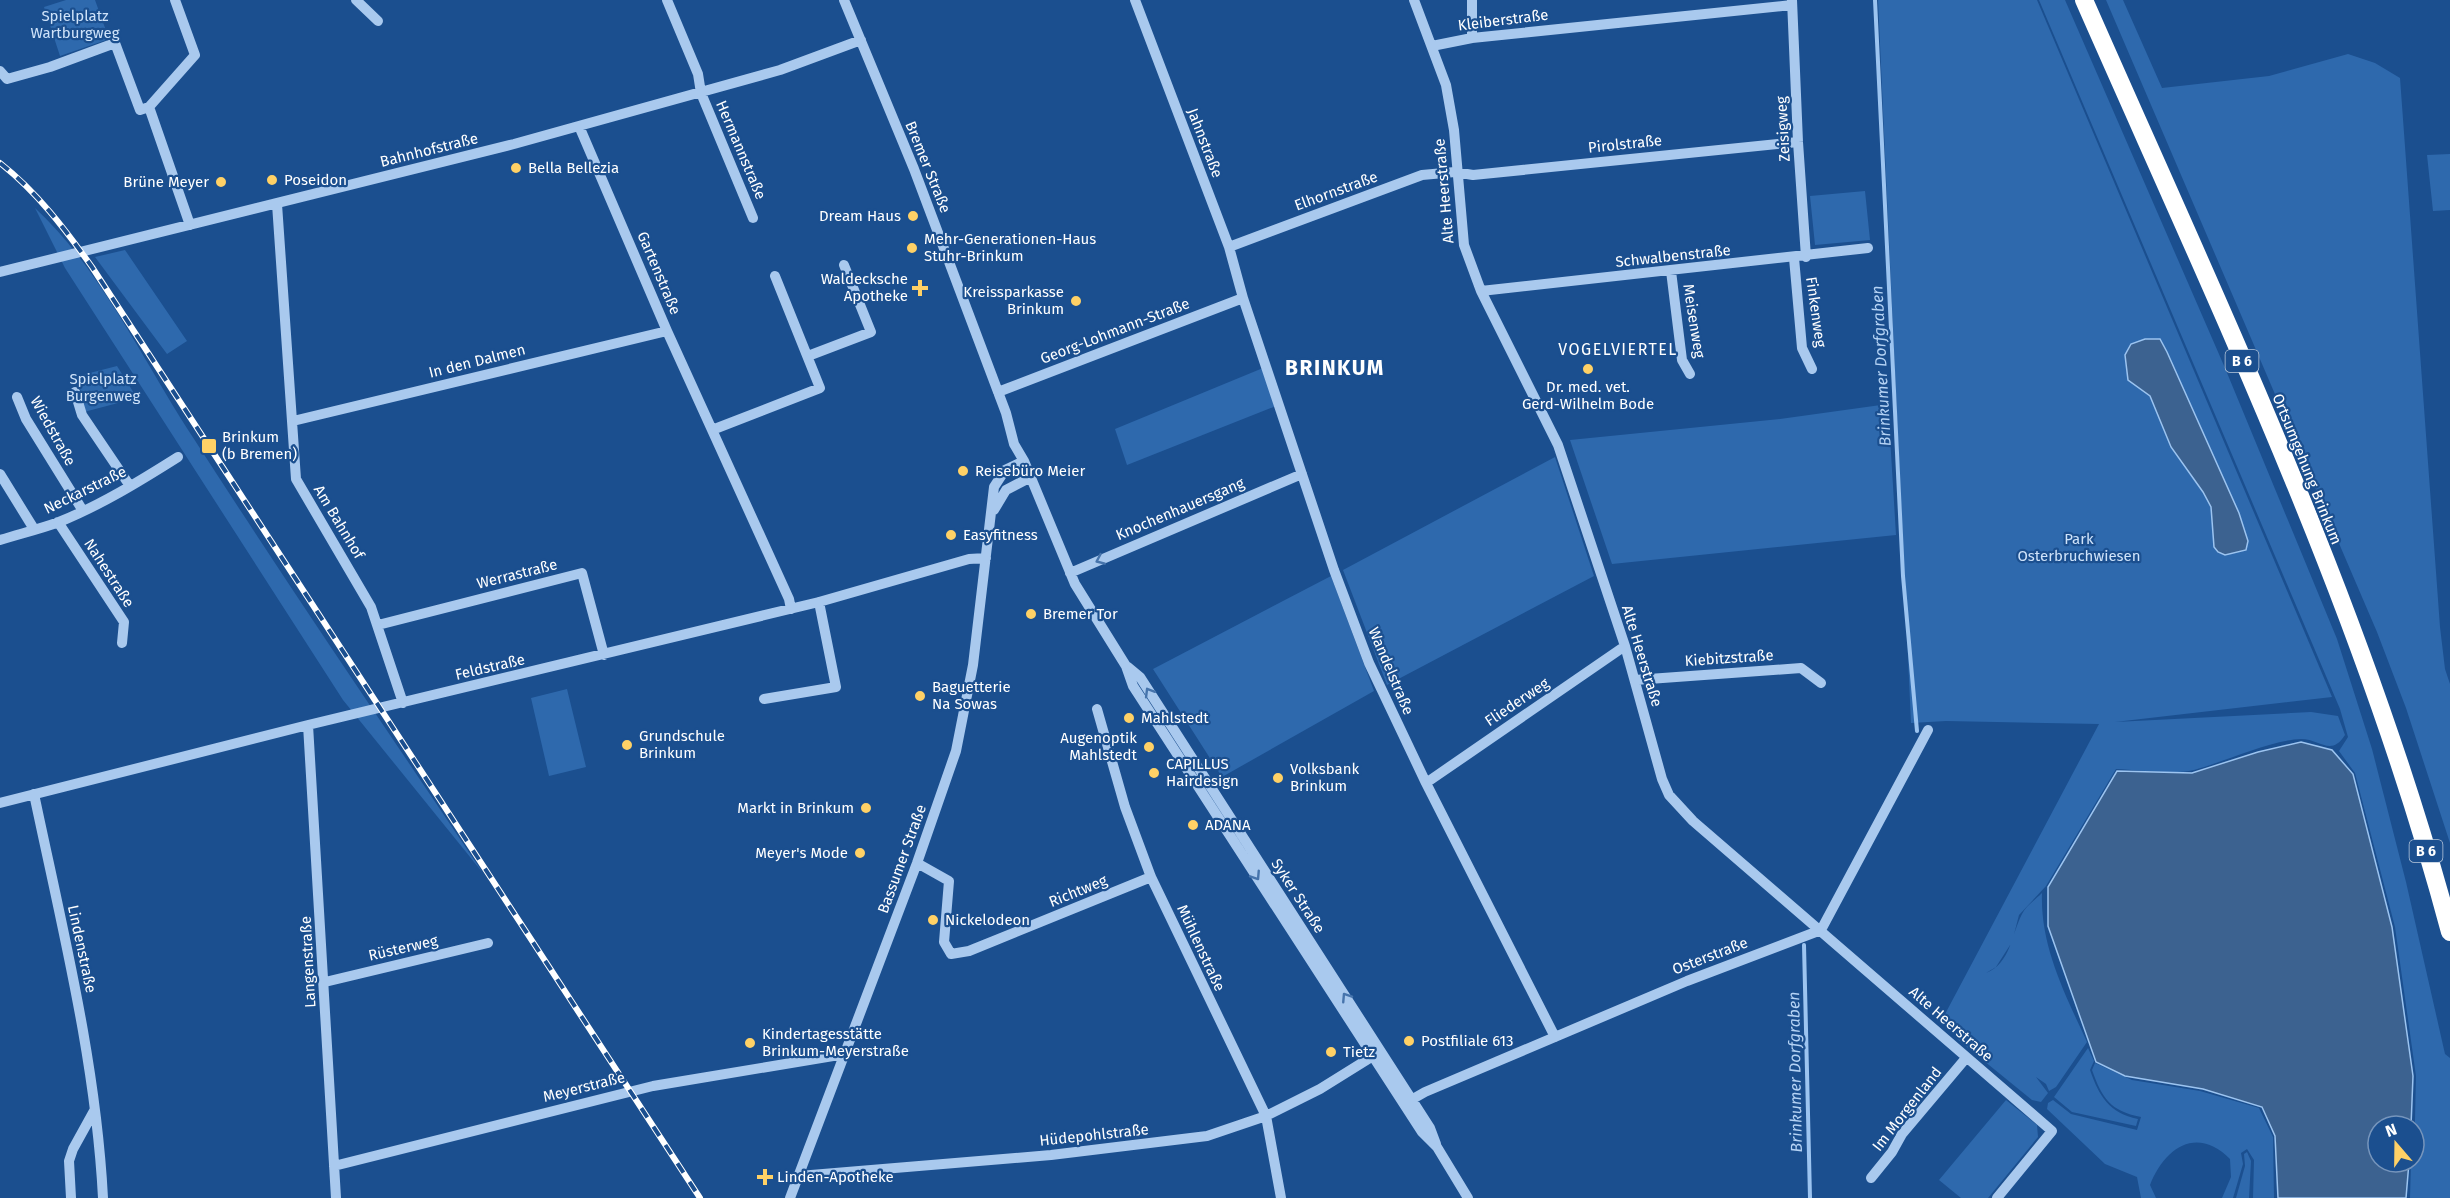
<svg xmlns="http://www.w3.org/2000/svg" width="2450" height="1198" font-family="'Fira Sans',sans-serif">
<rect width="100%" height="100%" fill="#1b4f8f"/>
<!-- green -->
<path fill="#2e69ad" d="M66,0H95L109,39L60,56L44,7Z
M1878,0H2037L2332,697L2115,722L2311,712L2338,716L2345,735C2331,757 2320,739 2301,739C2271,740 2224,762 2194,770C2174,775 2138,770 2116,769L2046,886L2019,915L2012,942L1996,967L1986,973C2011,963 2011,935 2022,914C2026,906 2036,899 2042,893C2040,946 2065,994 2087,1042L2056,1087L2049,1091L2046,1084L2036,1077L2048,1093L2041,1102L2032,1100L1957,1039L1954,1028L1944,1016L2099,724L1946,721L1911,723Z
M2039,0H2065L2225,368L2337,639L2372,749L2406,882L2445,1054L2450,1058V1198H2410L2411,1162H2414L2416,1076L2395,927L2355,773L2339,751L2348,737L2340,709Z
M2106,0H2123L2162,88L2269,76L2348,54L2375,63L2400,78L2440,627L2445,669L2450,684V843L2406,708L2377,632Z
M2450,154V210L2433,211L2427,155Z
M1865,191L1870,240L1815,245L1810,196Z
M35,208C102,270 144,363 194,439C288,585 386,729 483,873L343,700L65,268Z
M125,250L187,341L167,354L95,257Z
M117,366L137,398L84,412L78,376Z
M1263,368L1276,406L1127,465L1115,429Z
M1888,404L1896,535L1612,564L1570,440L1780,419Z
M1555,457L1594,576L1387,685L1343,570Z
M1331,576L1374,691L1222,777L1153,669Z
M567,689L586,767L549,776L531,698Z
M2088,1048L2094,1061L2090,1070C2099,1096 2109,1113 2138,1119L2136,1126L2072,1112L2054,1097Z
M2095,1063L2132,1080L2200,1091L2259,1108L2273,1137L2274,1198H2253L2254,1160L2247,1149L2241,1153L2243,1164L2233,1198H2222L2231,1177L2230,1159C2197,1125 2164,1148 2150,1185L2156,1198H2141L2137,1177L2105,1164L2047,1109L2048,1103L2053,1100L2071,1114L2137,1130L2141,1117C2110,1111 2102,1098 2092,1070Z
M2006,1100L2037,1125L2038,1137L1988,1198H1961L1939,1180Z
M2247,1152L2251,1161L2249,1198H2236L2245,1166L2244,1154Z"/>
<!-- water -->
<path fill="#3c6290" stroke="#9cc4f0" stroke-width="1.5" d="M2145,339H2160L2167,352L2239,513L2248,541L2246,550L2225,555L2218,552L2214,547L2211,507L2203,492L2171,447L2150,396L2128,380L2125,355L2131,344Z
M2301,742L2332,750L2353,774L2392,927L2413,1076L2411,1126H2378V1162H2409L2406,1198H2278L2275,1136L2262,1107L2203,1089L2125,1076L2096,1062L2048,926V887L2117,771L2192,773L2258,752Z"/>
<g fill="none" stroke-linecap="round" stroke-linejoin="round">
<!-- stream -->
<path stroke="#9cc4f0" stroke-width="4" d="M1875,0L1903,576L1917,731
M1804,945L1810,1198"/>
<!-- minor -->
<path stroke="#a9c9ee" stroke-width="10" d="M175,0L195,55L149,107L190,225
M356,0L378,21
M667,0L698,74L701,93L753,218
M844,0L914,169L1006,413L1014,444L1024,461L1075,584L1126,666L1133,686L1422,1132L1437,1147L1468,1198
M1135,0L1229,247L1243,298L1334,570L1369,663L1426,783L1555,1037
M1414,0L1446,85L1454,130L1464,245L1481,291L1558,445L1625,646L1662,779L1669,795L1693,821L2052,1131L1997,1198
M1792,0L1798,142L1806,257
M1472,38V0
M1432,46L1472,38L1792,5
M0,71L7,79L50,67L115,43L140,110L149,107
M579,126L667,331L789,599L791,609
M277,204L296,479L371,607L403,703
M1229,247L1422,175L1455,172L1473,175L1798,142
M1794,258L1802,348L1812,369
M1671,271L1682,360L1690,374
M0,272L514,144L780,70L861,40
M1481,291L1868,248
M808,356L871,332L844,265
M75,392L82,415L130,486
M998,392L1243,298
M17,397L26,419L83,511
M293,421L667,331
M712,430L820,388L775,276
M0,474L34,529
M994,510L1006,490L1031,477
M58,522L124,622L122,643
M0,540C19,534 40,529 59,522C101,505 140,481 178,457
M1070,573L1302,474
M378,625L582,573L604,655
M1128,667L1140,677L1430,1128L1436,1144
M1635,680L1801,668L1821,683
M764,699L836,687L819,602
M1097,709L1125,807L1151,877L1266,1116L1281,1198
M308,725L336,1198
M1426,783L1625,646
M34,794C62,927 96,1062 103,1198
M0,803L308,725L819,602L969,559L986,558
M917,863L949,881L944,942L951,954L969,951L1151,877
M325,982L488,943
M1404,1104L1425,1092L1687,981L1821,930L1928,730
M334,1166L653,1086L845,1054
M799,1176L1051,1155L1207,1136L1266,1116L1320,1089L1373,1056
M1871,1178L1892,1152L1902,1134L1966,1058
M71,1198L69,1161L73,1149L94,1111
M790,1198L917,863L956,751L973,665L994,487L1005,470L1024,461"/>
<!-- highway -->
<path stroke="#fff" stroke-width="18" d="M2084,0C2218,305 2364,609 2450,932"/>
<!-- rail casing -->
<g stroke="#fff" stroke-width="6">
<path id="rail" d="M0,163C37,192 65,229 92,267L700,1198"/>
</g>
<!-- rail -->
<use href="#rail" stroke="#1b4f8f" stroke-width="4" stroke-dasharray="11" stroke-linecap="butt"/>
</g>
<!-- one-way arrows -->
<defs><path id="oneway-chevron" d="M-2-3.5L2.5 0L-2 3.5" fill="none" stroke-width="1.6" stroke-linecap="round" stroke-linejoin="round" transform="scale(1.5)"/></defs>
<g stroke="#4674ac">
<use href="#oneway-chevron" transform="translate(1100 560) rotate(156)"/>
<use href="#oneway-chevron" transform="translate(1149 692) rotate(-121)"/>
<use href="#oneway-chevron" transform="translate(1256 876) rotate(57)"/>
<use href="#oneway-chevron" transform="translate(1346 997) rotate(-123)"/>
</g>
<!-- markers -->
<g fill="#ffd166" stroke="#1b4f8f" stroke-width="2">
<circle cx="516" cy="168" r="6"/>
<circle cx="272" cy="180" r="6"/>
<circle cx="221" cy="182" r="6"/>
<circle cx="913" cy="216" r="6"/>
<circle cx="912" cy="248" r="6"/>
<path d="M917 279h6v6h6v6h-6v6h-6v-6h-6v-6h6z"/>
<circle cx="1076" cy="301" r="6"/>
<circle cx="1588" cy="369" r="6"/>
<rect x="201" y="438" width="16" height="16" rx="3"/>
<circle cx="963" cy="471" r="6"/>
<circle cx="951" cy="535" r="6"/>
<circle cx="1031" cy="614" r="6"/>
<circle cx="920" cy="696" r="6"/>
<circle cx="1129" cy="718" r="6"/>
<circle cx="627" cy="745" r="6"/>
<circle cx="1149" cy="747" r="6"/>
<circle cx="1154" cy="773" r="6"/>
<circle cx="1278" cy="778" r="6"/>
<circle cx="866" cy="808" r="6"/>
<circle cx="1193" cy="825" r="6"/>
<circle cx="860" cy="853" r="6"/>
<circle cx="933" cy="920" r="6"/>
<circle cx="1409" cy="1041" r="6"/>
<circle cx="750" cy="1043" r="6"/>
<circle cx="1331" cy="1052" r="6"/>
<path d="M762 1168h6v6h6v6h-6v6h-6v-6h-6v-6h6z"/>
</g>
<g text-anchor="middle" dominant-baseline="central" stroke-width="4.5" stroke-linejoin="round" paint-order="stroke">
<!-- shield labels -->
<g fill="#1b4f8f" stroke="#bbcadd" stroke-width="1.5">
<rect x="2225.5" y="350" width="33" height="22" rx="4.5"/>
<rect x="2409.5" y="840" width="33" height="22" rx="4.5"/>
</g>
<g font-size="14" font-weight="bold" fill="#fff">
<text x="2242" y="361">B 6</text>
<text x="2426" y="851">B 6</text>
</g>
<!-- park labels -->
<g font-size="15" fill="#cfe3fa" stroke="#1b4f8f">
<text x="75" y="16">Spielplatz<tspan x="75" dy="17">Wartburgweg</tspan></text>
<text x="103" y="379">Spielplatz<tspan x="103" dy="17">Burgenweg</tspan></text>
<text x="2079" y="539">Park<tspan x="2079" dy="17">Osterbruchwiesen</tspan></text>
</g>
<!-- street labels -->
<g font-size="15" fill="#fff" stroke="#1b4f8f">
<text transform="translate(1503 20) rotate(-7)">Kleiberstraße</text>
<text transform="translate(1783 129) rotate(-93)">Zeisigweg</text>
<text transform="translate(1205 143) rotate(69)">Jahnstraße</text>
<text transform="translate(1625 144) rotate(-6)">Pirolstraße</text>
<text transform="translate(429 150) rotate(-14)">Bahnhofstraße</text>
<text transform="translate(741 150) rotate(67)">Hermannstraße</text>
<text transform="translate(928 167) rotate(68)">Bremer Straße</text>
<text transform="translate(1336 191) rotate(-20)">Elhornstraße</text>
<text transform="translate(1444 191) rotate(-95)">Alte Heerstraße</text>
<text transform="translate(1673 256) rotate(-6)">Schwalbenstraße</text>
<text transform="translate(659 273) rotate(67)">Gartenstraße</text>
<text transform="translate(1816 312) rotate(82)">Finkenweg</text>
<text transform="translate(1694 321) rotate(81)">Meisenweg</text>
<text transform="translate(1115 331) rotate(-21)">Georg-Lohmann-Straße</text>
<text transform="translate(477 361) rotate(-14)">In den Dalmen</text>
<text transform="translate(53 431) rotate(61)">Wiedstraße</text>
<text transform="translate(2307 469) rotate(68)">Ortsumgehung Brinkum</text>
<text transform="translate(85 490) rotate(-26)">Neckarstraße</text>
<text transform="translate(1180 509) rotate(-23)">Knochenhauersgang</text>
<text transform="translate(339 522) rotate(59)">Am Bahnhof</text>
<text transform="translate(109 573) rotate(57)">Nahestraße</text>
<text transform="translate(517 574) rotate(-14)">Werrastraße</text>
<text transform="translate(1642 656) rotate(73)">Alte Heerstraße</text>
<text transform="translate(1729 658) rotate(-4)">Kiebitzstraße</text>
<text transform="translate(490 667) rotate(-13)">Feldstraße</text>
<text transform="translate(1391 671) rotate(67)">Wandelstraße</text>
<text transform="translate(1517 702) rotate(-34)">Fliederweg</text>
<text transform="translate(902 859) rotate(-70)">Bassumer Straße</text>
<text transform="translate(1078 891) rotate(-22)">Richtweg</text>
<text transform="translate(1298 896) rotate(57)">Syker Straße</text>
<text transform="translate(403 948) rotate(-13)">Rüsterweg</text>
<text transform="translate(1201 948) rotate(65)">Mühlenstraße</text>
<text transform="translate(82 949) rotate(78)">Lindenstraße</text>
<text transform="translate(1710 956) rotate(-21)">Osterstraße</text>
<text transform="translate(308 962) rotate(-93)">Langenstraße</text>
<text transform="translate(1951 1024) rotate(41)">Alte Heerstraße</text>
<text transform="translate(584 1087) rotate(-14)">Meyerstraße</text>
<text transform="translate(1907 1109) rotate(-52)">Im Morgenland</text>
<text transform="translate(1094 1135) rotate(-6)">Hüdepohlstraße</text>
</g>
<!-- poi labels -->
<g font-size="15" fill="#fff" stroke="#1b4f8f" text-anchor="start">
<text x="528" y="168">Bella Bellezia</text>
<text x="284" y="180">Poseidon</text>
<text x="209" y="182" text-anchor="end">Brüne Meyer</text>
<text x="901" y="216" text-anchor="end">Dream Haus</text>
<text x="924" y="239">Mehr-Generationen-Haus<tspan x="924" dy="17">Stuhr-Brinkum</tspan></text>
<text x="908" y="279" text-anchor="end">Waldecksche<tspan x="908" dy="17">Apotheke</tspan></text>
<text x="1064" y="292" text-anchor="end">Kreissparkasse<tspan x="1064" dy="17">Brinkum</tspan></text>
<text x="1588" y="387" text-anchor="middle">Dr. med. vet.<tspan x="1588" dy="17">Gerd-Wilhelm Bode</tspan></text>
<text x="222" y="437">Brinkum<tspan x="222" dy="17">(b Bremen)</tspan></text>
<text x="975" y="471">Reisebüro Meier</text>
<text x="963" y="535">Easyfitness</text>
<text x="1043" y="614">Bremer Tor</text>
<text x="932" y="687">Baguetterie<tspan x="932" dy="17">Na Sowas</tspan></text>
<text x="1141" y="718">Mahlstedt</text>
<text x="639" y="736">Grundschule<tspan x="639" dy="17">Brinkum</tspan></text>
<text x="1137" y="738" text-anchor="end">Augenoptik<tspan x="1137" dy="17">Mahlstedt</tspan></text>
<text x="1166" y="764">CAPILLUS<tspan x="1166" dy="17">Hairdesign</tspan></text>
<text x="1290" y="769">Volksbank<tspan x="1290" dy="17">Brinkum</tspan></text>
<text x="854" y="808" text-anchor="end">Markt in Brinkum</text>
<text x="1205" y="825">ADANA</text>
<text x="848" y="853" text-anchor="end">Meyer's Mode</text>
<text x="945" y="920">Nickelodeon</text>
<text x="762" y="1034">Kindertagesstätte<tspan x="762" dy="17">Brinkum-Meyerstraße</tspan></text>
<text x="1421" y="1041">Postfiliale 613</text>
<text x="1343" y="1052">Tietz</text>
<text x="777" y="1177">Linden-Apotheke</text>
</g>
<!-- neighbourhood labels -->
<g font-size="16" letter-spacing="1.5" fill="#fff" stroke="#1b4f8f">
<text x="1618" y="349">VOGELVIERTEL</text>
</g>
<!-- water labels -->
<g font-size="16" font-style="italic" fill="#b5d3f5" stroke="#1b4f8f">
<text transform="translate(1881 366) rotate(-93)">Brinkumer Dorfgraben</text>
<text transform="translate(1795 1072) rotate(-91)">Brinkumer Dorfgraben</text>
</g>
<!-- district labels -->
<g font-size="21" font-weight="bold" letter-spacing="1.5" fill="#fff" stroke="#1b4f8f">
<text x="1335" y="368">BRINKUM</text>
</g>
</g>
<!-- north arrow -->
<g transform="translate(2396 1144) rotate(340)"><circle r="28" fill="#1b4f8f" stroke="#7695bc" stroke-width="1.5"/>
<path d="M0-4.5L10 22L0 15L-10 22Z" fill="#ffd166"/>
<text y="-9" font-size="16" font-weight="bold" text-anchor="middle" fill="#ffffff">N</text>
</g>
</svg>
